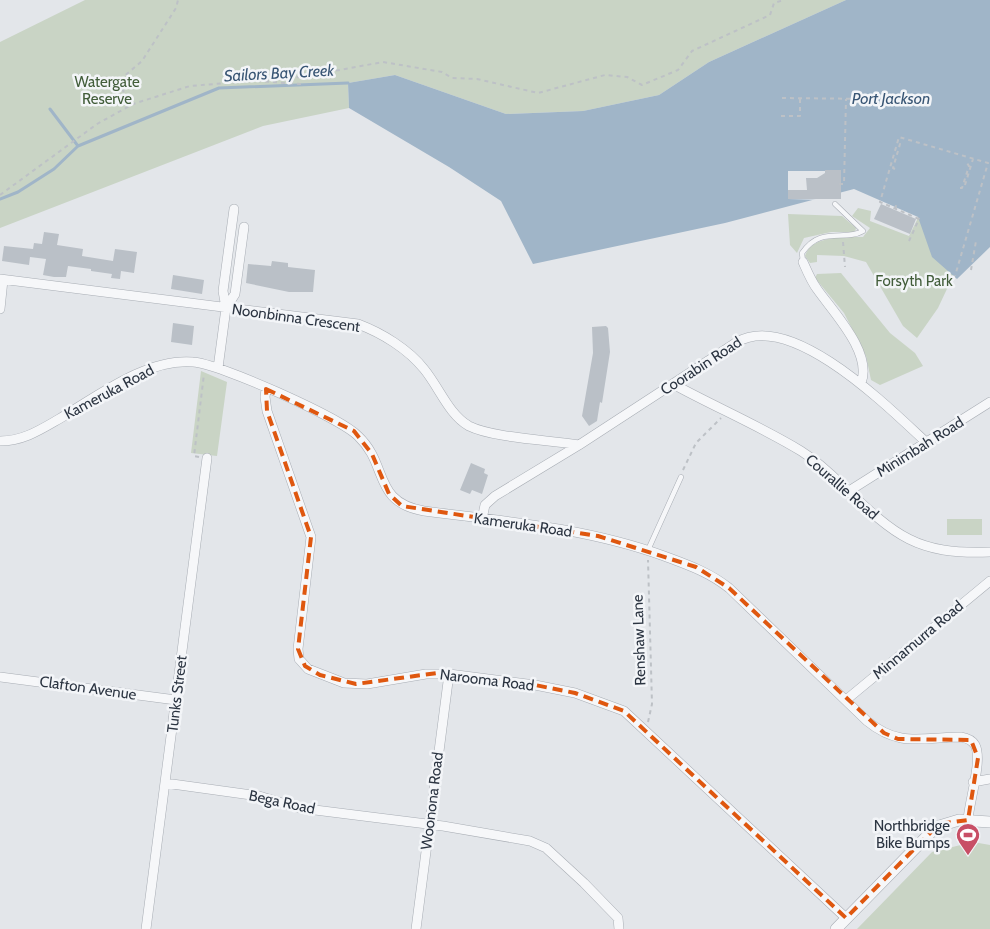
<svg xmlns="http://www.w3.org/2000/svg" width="990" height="929" font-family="Cabin,sans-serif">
<rect width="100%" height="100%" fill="#e3e6ea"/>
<!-- green -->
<path fill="#c9d4c5" d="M85,0H846L709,62L659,95L583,111L506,114L395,75L348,83L349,108L263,126L0,228V42Z
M858,208L871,211L870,221L909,236L919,216L954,274L938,308L917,338L903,326L866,262L844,256L817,255V262L810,263L805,256C811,235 846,237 863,237L870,228L852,216Z
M788,214L842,216L856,228L855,232H831L804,238L797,253L790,245Z
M841,273L890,333L915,353L923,366L880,385L871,380L866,356L844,313L815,278L817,274Z
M201,371L227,382L217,456L191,453Z
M947,519H982V535H947Z
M973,842L990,845V929H857L932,852Z"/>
<!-- water -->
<path fill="#a0b5c8" d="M846,0H990V247L957,279L932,257L918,217L854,189L725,223L533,264L501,201L449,167L349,108L348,83L395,75L506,114L583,111L659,95L709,62Z"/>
<!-- pier -->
<path fill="#e3e6ea" d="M788,171H840L839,195L823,200L788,199Z"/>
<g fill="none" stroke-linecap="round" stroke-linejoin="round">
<!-- stream -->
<path stroke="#a0b5c8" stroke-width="3" d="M50,109L78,146
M0,199L18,192L54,169L78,146L219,88L348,83"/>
</g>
<!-- building -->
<path fill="#bac0c7" d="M825,170H841V199H788V190H807L806,178H817L825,173Z
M881,204L916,219L910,234L874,219Z
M44,232L59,234L57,245L83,249L82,256L113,261L115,249L137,252L134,273L121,271L120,279L111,278L112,274L91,271V269L68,266L66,277H54L43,275L46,259L30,257L29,265L2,261L4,246L33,249L34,243L42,244Z
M272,261L288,263V267L315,270L313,292H289L246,283L248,264L271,266Z
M173,275L204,280L202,294L171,289Z
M173,323L194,326L192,345L171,342Z
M606,326L608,328L610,352L602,403L600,402L597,421L589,426L582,416L593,353L592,327Z
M471,463L485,469L484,473L488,475L482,494L472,490L470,494L460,490Z"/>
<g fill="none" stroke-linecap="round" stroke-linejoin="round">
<!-- service casing -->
<g stroke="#a8adb4" stroke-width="5.5">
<path id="service" d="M803,262L802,253C821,225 844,242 863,231L835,204
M648,550L681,477"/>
</g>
<!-- minor casing -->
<g stroke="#a8adb4" stroke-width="10">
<path id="minor" d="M803,262C807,271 811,281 817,289C833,312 873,353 861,383
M0,279L358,324C382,333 408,349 424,369C439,387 449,415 469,426C493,438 550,440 579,445
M226,308L235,294L244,227
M0,309L3,280
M218,368L226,308L223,291L234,209
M673,384C715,407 760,426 801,451C817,461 831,474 844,487C896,536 916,555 990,552
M266,389L265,397L267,411L311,537L298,649L299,659L308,669L344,683L367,684L426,674H449L535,685L575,693L624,711L846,918
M0,441C23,441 40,430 59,419C98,396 147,358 193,362C218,363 341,418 358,436C389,465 372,502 424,511C504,521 587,528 664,556C688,565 709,572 729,588L867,721C900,748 922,737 961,737C967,738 972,740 975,745C983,759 969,802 968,820
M849,491L990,402
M482,519L485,505L495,496L579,445L737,342C792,310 889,408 927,443
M0,677L176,700
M846,700L990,581
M973,782L990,779
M165,783L259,796L299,808L443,826L530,841L546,848L584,883L618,918L619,929
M146,929L207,458
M416,929L449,674"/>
</g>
<!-- tertiary casing -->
<g stroke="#a8adb4" stroke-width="12">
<path id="tertiary" d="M836,929L936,827L959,820L990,822"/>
</g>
<!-- path -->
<path stroke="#bdc1c6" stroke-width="2" stroke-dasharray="4 4" stroke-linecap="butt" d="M257,81L301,84
M782,98L873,99
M133,104L124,97L123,89L128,83L122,78L142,61L176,8L178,0
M781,116H800V98
M895,169L893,168L900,144H902
M839,184H844L846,99
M965,185L973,159
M960,188H962L969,166L967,163
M0,195L97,124L133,104L190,86L301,77L383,62L442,72L452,78L477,79L538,93L605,75L627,77L642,85L678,70L692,51L770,15L774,3L784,0
M895,209L897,202
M909,241L919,219L880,202L899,137L988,163L955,276
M843,242L845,267
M971,270L976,241
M199,457L194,456L204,374
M683,470L696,443L721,418
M648,722L652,704L648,560"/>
<!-- service -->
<use href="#service" stroke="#f6f7f9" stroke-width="4.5"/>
<!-- minor -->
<use href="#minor" stroke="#f6f7f9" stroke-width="9"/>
<!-- tertiary -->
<use href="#tertiary" stroke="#f6f7f9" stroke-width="11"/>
</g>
<!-- marked area -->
<path fill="none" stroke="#df570f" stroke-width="4" stroke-dasharray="10 6" stroke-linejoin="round" d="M266,389L354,431L372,454L389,494L402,506L598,536L696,567L729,588L884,733L898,739L971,740L978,758L968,820L945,823L932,831L846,918L624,711L575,693L535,685L437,673L356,684L320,675L305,666L298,649L311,537L267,411Z"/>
<!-- icons -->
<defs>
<g id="stadium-pin" transform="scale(1.25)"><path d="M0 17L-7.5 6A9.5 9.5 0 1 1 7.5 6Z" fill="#c84f66" stroke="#f3f5f8"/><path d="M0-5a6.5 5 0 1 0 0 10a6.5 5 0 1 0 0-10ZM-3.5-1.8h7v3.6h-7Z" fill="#fff"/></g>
</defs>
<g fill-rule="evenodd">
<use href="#stadium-pin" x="968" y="835"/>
</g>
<g text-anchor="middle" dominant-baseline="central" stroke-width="5" stroke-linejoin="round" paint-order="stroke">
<!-- park labels -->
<g font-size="15" fill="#425d3a" stroke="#f3f5f8">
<text x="107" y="82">Watergate<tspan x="107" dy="17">Reserve</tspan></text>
<text x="914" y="281">Forsyth Park</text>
</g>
<!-- street labels -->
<g font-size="15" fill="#2c3542" stroke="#f3f5f8">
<text transform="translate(296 318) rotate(8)">Noonbinna Crescent</text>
<text transform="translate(701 366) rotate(-33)">Coorabin Road</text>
<text transform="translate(109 392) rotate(-28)">Kameruka Road</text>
<text transform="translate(920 447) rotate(-32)">Minimbah Road</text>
<text transform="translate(842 487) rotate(41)">Courallie Road</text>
<text transform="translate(523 525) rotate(8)">Kameruka Road</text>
<text transform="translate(639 640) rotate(-92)">Renshaw Lane</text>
<text transform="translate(918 640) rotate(-40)">Minnamurra Road</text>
<text transform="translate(487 680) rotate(7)">Narooma Road</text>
<text transform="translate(88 688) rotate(8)">Clafton Avenue</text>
<text transform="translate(177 694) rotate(-83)">Tunks Street</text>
<text transform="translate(432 801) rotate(-83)">Woonona Road</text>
<text transform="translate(282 802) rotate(12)">Bega Road</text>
</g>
<!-- poi labels -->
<g font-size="15" fill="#2c3542" stroke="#f3f5f8" text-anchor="end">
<text x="950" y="826">Northbridge<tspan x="950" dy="17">Bike Bumps</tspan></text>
</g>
<!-- water labels -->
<g font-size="16" font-style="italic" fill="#385574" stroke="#f3f5f8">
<text transform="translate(279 73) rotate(-3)">Sailors Bay Creek</text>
<text x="891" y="98">Port Jackson</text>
</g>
</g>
</svg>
